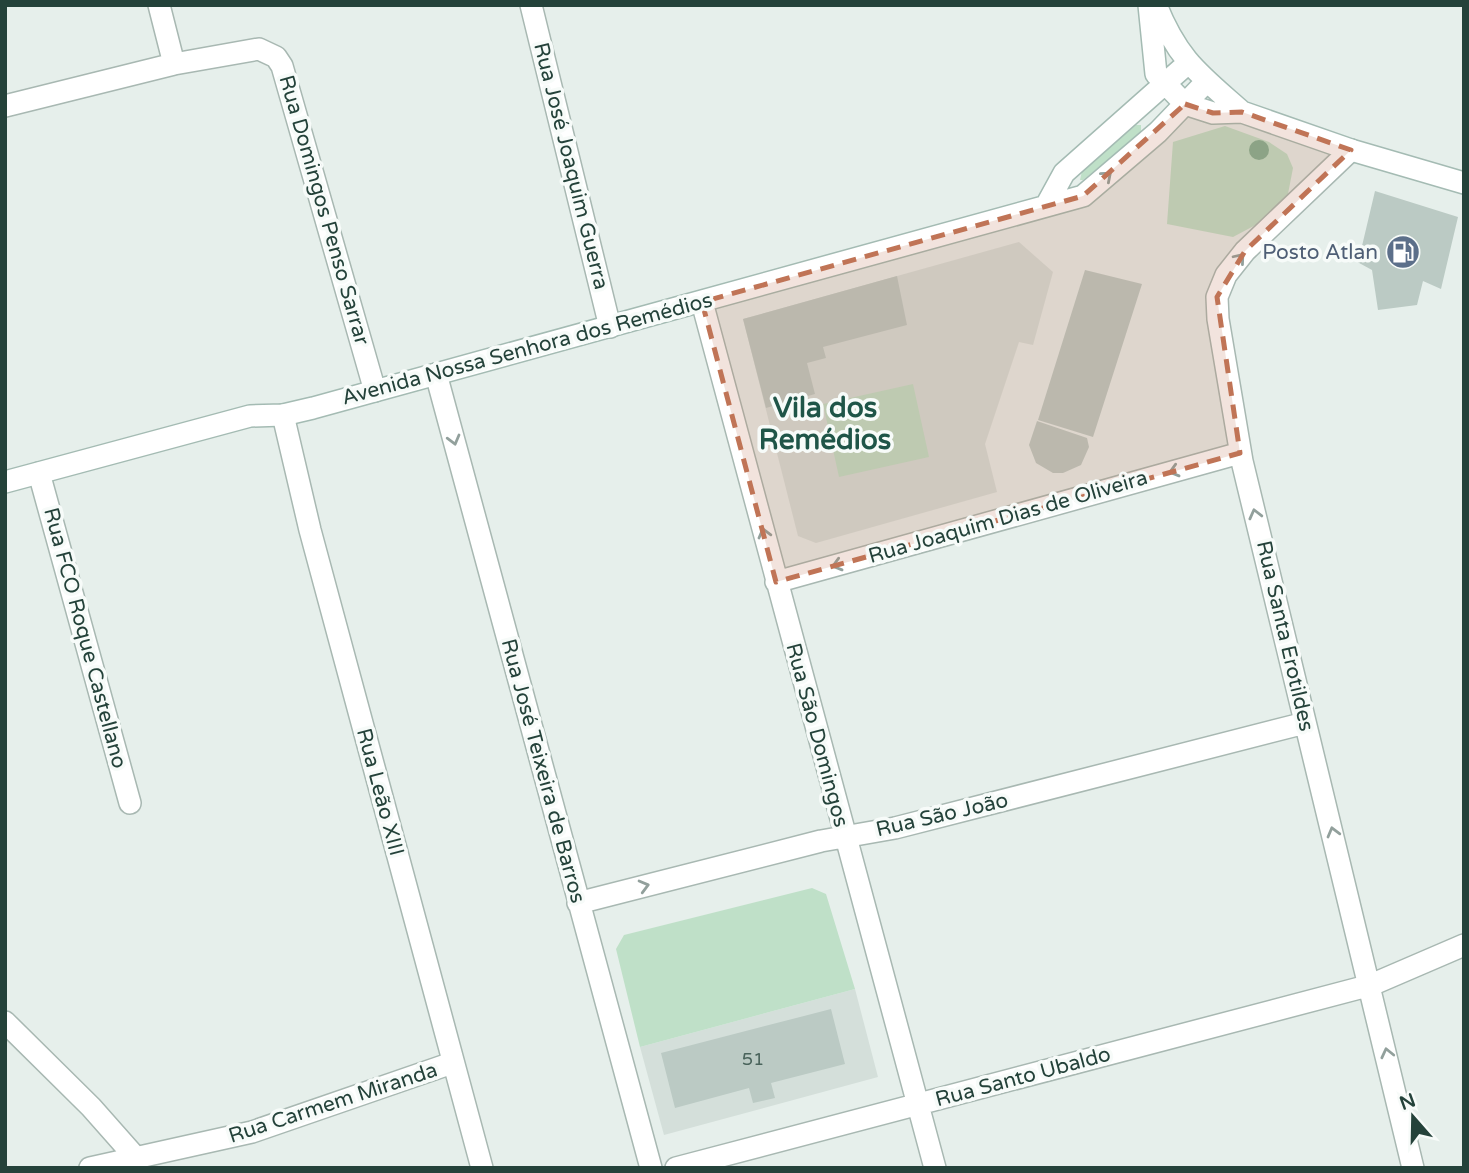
<svg xmlns="http://www.w3.org/2000/svg" width="1469" height="1173" font-family="'Varela Round',sans-serif">
<rect width="100%" height="100%" fill="#e6efeb"/>
<!-- built -->
<path fill="#d4dfda" d="M1019,242L1053,272L1033,345L1019,342L985,444L997,492L816,543L798,536L743,319Z
M855,989L878,1077L664,1135L640,1047Z"/>
<!-- green -->
<path fill="#bfe0c8" d="M1136,125H1141V133L1083,180H1080L1082,171Z
M1225,126L1269,142L1287,154L1293,168L1287,199L1265,220L1233,237L1167,224L1173,142Z
M913,384L929,457L839,477L823,404Z
M812,888L826,894L855,989L640,1047L616,949L624,935Z"/>
<!-- building -->
<path fill="#bbcac4" d="M1375,191L1458,217L1441,289L1423,281L1417,305L1378,310L1372,270L1350,258L1362,246Z
M1085,270L1142,284L1093,437L1038,420Z
M897,276L907,325L823,347L826,358L807,363L815,394L766,408L743,319Z
M1037,421L1087,438L1089,447L1081,465L1063,473H1053L1036,463L1029,445Z
M831,1009L845,1064L771,1083L775,1098L753,1103L749,1088L675,1108L661,1053Z"/>
<g fill="none" stroke-linecap="round" stroke-linejoin="round">
<!-- street casing -->
<g stroke="#a8b8b2" stroke-width="24">
<path id="street" d="M159,5L174,64
M531,5L610,327
M5,106L174,64L259,49L276,57L282,66L375,391
M1351,150L1245,251L1226,275L1217,297L1218,319L1242,461L1413,1168
M702,302L935,1168
M436,374L651,1168
M283,415L310,530L482,1168
M39,473L130,803
M776,582L1240,453
M578,903L821,841L895,828L1305,723
M5,1022L91,1107L137,1159
M90,1168L252,1132L452,1063
M676,1168L1371,985L1464,945"/>
</g>
<!-- secondary casing -->
<g stroke="#a4bbb3" stroke-width="24">
<path id="secondary" d="M1149,5L1156,74L1185,104L1213,113L1242,112L1351,150L1464,183
M1156,5C1178,60 1199,74 1242,112
M1047,204L1064,173L1187,64
M5,482L250,416L283,415L313,408L1083,196L1158,132L1206,82"/>
</g>
<!-- street -->
<use href="#street" stroke="#fff" stroke-width="21"/>
<!-- secondary -->
<use href="#secondary" stroke="#fff" stroke-width="21"/>
</g>
<!-- trees -->
<circle fill="#80af93" cx="1259" cy="150" r="10"/>
<!-- one-way arrows -->
<defs><path id="oneway-chevron" d="M-2-3.5L2.5 0L-2 3.5" fill="none" stroke-width="1.6" stroke-linecap="round" stroke-linejoin="round" transform="scale(1.75)"/></defs>
<g stroke="#92a09c">
<use href="#oneway-chevron" transform="translate(1107 176) rotate(-41)"/>
<use href="#oneway-chevron" transform="translate(1240 258) rotate(-50)"/>
<use href="#oneway-chevron" transform="translate(454 440) rotate(75)"/>
<use href="#oneway-chevron" transform="translate(1174 471) rotate(164)"/>
<use href="#oneway-chevron" transform="translate(1255 514) rotate(-104)"/>
<use href="#oneway-chevron" transform="translate(764 533) rotate(-105)"/>
<use href="#oneway-chevron" transform="translate(837 565) rotate(164)"/>
<use href="#oneway-chevron" transform="translate(1333 832) rotate(-105)"/>
<use href="#oneway-chevron" transform="translate(644 886) rotate(-15)"/>
<use href="#oneway-chevron" transform="translate(1387 1053) rotate(-103)"/>
</g>
<!-- marked area -->
<path fill="#c07456" fill-opacity="0.2" stroke="#c07456" stroke-width="5" stroke-dasharray="14 9" stroke-linejoin="round" d="M1185,104L1213,113L1242,112L1351,150L1245,251L1217,297L1240,453L776,582L702,302L1083,196Z"/>
<!-- icons -->
<defs>
<g id="fuel-disc" transform="scale(1.75)"><circle r="9.5" fill="#5c6f8a" stroke="#f7fbf9"/><path d="M-5.5-6h7V0h2V4h1.3V-2.5L3-4.5l.8-.8L6-3V5H2.5V1h-1V6h-7ZM-4.2-4.7v3.2H.2V-4.7Z" fill="#fff"/></g>
</defs>
<g fill-rule="evenodd">
<use href="#fuel-disc" x="1403" y="252"/>
</g>
<g text-anchor="middle" dominant-baseline="central" stroke-width="7" stroke-linejoin="round" paint-order="stroke">
<!-- number labels -->
<g font-size="18" fill="#4a645c">
<text x="753" y="1059">51</text>
</g>
<!-- street labels -->
<g font-size="21" fill="#24423a" stroke="#f7fbf9">
<text transform="translate(571 166) rotate(76)">Rua José Joaquim Guerra</text>
<text transform="translate(324 210) rotate(74)">Rua Domingos Penso Sarrar</text>
<text transform="translate(527 349) rotate(-15)">Avenida Nossa Senhora dos Remédios</text>
<text transform="translate(1008 517) rotate(-16)">Rua Joaquim Dias de Oliveira</text>
<text transform="translate(1285 636) rotate(77)">Rua Santa Erotildes</text>
<text transform="translate(85 638) rotate(75)">Rua FCO Roque Castellano</text>
<text transform="translate(817 735) rotate(75)">Rua São Domingos</text>
<text transform="translate(543 771) rotate(75)">Rua José Teixeira de Barros</text>
<text transform="translate(380 792) rotate(75)">Rua Leão XIII</text>
<text transform="translate(942 815) rotate(-13)">Rua São João</text>
<text transform="translate(1023 1077) rotate(-15)">Rua Santo Ubaldo</text>
<text transform="translate(333 1103) rotate(-18)">Rua Carmem Miranda</text>
</g>
<!-- service labels -->
<g font-size="21" fill="#4e5e75" stroke="#f7fbf9" text-anchor="end">
<text x="1378" y="252">Posto Atlan</text>
</g>
<!-- district labels -->
<g font-size="28" font-weight="bold" fill="#1f5548" stroke="#f7fbf9">
<text x="825" y="408">Vila dos<tspan x="825" dy="32">Remédios</tspan></text>
</g>
</g>
<!-- border -->
<rect width="1469" height="1173" fill="none" stroke="#24423a" stroke-width="14"/>
<!-- north arrow -->
<g transform="translate(1413 1117) rotate(340)" stroke="#f7fbf9" stroke-width="5" paint-order="stroke">
<path d="M0-5L12 26L0 18L-12 26Z" fill="#24423a"/>
<text y="-10" font-size="19" font-weight="bold" text-anchor="middle" fill="#24423a">N</text>
</g>
</svg>
